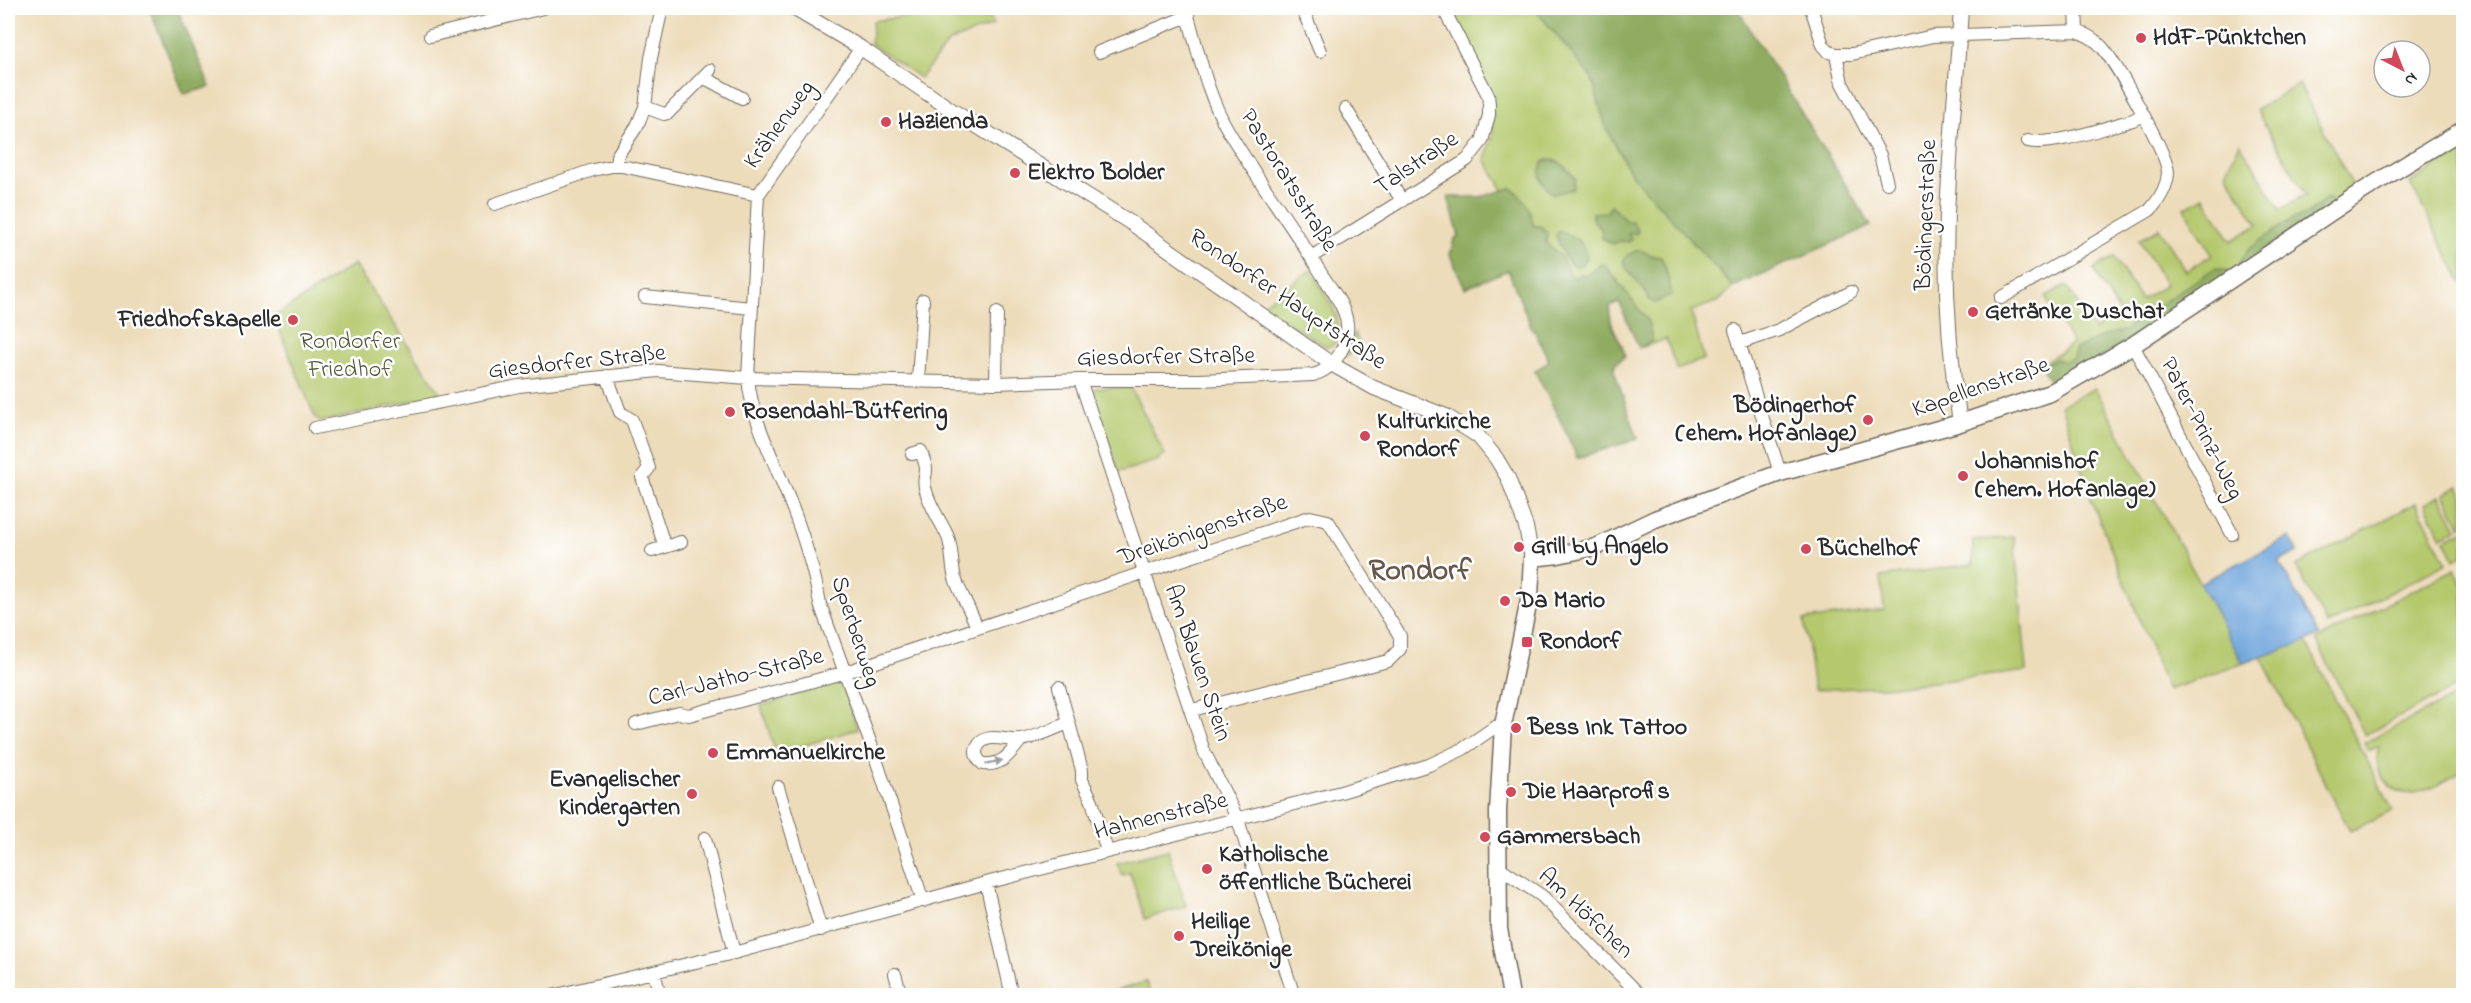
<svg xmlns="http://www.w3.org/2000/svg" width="2471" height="1003" font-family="'Indie Flower',sans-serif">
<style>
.green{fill:#b4c86c;stroke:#707a4c;stroke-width:1.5}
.forest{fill:#8fac60;stroke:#5d6c46;stroke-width:1.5}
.water{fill:#6ea4dc;stroke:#4c6884;stroke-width:1.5}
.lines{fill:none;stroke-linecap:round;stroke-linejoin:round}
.minor-casing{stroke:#6f695d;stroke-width:14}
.tertiary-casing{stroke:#6f695d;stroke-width:16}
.secondary-casing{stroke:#6f695d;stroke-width:19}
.minor{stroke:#fff;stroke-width:12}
.tertiary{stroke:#fff;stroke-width:14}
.secondary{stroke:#fff;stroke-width:16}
.oneway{fill:#a0a0a0}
.poi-dot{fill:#d1495b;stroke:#fff;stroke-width:2}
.labels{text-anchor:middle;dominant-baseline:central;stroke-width:5;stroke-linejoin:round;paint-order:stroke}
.poi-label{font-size:24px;font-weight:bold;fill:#2b2b2b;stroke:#fff;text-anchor:start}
.street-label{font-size:24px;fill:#2b2b2b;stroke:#fff}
.park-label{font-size:24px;fill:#545a3e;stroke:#fff}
.district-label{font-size:30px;font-weight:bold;fill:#655749;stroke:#fff}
</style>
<rect width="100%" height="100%" fill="#fff"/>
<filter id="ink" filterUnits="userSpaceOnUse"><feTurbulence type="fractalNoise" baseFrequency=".0167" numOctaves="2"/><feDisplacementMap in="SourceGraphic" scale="12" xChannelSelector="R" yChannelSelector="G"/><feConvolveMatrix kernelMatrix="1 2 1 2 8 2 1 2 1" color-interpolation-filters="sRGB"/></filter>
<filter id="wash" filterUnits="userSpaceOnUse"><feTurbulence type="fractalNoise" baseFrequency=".008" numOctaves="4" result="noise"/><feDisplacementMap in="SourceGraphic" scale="24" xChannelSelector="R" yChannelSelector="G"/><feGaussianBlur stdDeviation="1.35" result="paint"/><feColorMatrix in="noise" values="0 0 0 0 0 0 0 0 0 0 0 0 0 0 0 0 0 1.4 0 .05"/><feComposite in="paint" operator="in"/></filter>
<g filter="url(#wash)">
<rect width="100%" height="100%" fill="#eddcba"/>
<path class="green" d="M 965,8 L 988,8 L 993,25 L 949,42 L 920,78 L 871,44 L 873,21 Z
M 1448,8 L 1534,8 L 1592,78 L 1606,128 L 1633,176 L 1733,287 L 1719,301 L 1691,311 L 1704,359 L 1677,370 L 1666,339 L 1643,347 L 1617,279 L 1569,298 L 1485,160 L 1493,134 L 1492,95 Z
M 2299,84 L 2356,192 L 2053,388 L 2041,364 L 2073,344 L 2045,297 L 2066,285 L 2094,330 L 2120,314 L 2093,269 L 2114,257 L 2141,300 L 2166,285 L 2139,240 L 2159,228 L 2186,271 L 2212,255 L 2184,208 L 2204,197 L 2231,241 L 2258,225 L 2226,173 L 2240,143 L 2280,210 L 2306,195 L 2256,110 Z
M 2463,148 L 2463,285 L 2410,183 Z
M 354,264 L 441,394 L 321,422 L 315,417 L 274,317 Z
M 1311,270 C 1320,287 1359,338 1327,347 L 1260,306 Z
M 1355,333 L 1361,348 L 1347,356 Z
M 1096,388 L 1131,388 L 1165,455 L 1159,458 L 1159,460 L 1119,472 L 1092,393 Z
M 2095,388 L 2200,583 L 2290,537 L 2297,552 L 2279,562 L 2319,635 L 2306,642 L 2393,811 L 2350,831 L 2261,657 L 2168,690 L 2092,502 L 2061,405 Z
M 2459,486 L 2463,495 L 2463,525 L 2461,527 L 2444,494 Z
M 2440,496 L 2457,529 L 2442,537 L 2425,504 Z
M 2416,503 L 2447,563 L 2327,625 L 2296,566 Z
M 2463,531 L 2463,555 L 2455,560 L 2445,540 Z
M 2014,537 L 2027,671 L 1899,686 L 1814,690 L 1804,620 L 1884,610 L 1881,577 L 1973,564 L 1973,540 Z
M 2455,569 L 2463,586 L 2463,683 L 2365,735 L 2316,640 Z
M 842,680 L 857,729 L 776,754 L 761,706 Z
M 2463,692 L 2463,771 C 2439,784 2404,810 2383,778 C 2376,768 2376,757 2379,746 L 2368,751 L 2364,743 Z
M 1168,850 L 1186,906 L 1145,919 L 1130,873 L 1122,875 L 1117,863 Z
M 1146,982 L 1151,995 L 1101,995 Z"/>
<path class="forest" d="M 149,8 L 177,8 L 210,87 L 184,94 Z
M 1534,8 L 1737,8 L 1871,226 L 1733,287 L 1633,176 L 1606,128 L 1592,78 Z
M 1547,160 C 1562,160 1566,167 1575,179 L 1573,189 L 1553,194 C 1543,186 1537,177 1542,163 Z
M 1511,188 C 1524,196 1531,211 1533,225 L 1542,227 L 1547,233 L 1546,243 L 1560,255 L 1570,274 L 1575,278 L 1580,274 L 1587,275 L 1601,264 L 1605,265 L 1648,321 L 1652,341 L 1639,348 L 1619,302 L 1610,306 C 1607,325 1621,337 1625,356 L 1615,364 L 1614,371 L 1638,439 L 1577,458 C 1565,428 1549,400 1535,371 L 1549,361 L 1534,330 L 1532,329 L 1508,270 L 1465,288 L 1450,255 L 1454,239 L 1459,236 L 1448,197 L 1480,197 Z
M 2328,198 L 2336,205 L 2241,268 L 2238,264 L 2250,248 L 2292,219 L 2307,215 Z
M 1611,205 L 1626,221 L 1632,221 L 1638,231 L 1636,234 L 1632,232 L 1628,234 L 1632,239 L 1629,242 L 1621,241 L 1612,244 L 1601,237 L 1602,229 L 1592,219 L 1592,213 L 1607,212 Z
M 1559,231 C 1574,236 1584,241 1587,258 C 1571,282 1561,247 1556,236 Z
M 1638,250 C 1647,251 1649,257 1661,257 L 1666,269 L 1672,295 L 1655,303 L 1649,300 C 1644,284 1629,277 1623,261 L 1628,255 Z
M 2215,268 L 2229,271 L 2232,274 L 2053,388 L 2041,364 L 2057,359 L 2064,362 L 2073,358 L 2076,349 C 2093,340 2108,333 2127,330 L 2142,311 L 2155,308 Z"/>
<path class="water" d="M 2290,537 L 2297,552 L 2279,562 L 2319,635 L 2305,642 L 2243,663 L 2200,583 Z"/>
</g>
<g filter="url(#ink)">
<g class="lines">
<defs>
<path id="minor" d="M 1302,8 L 1320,51
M 1811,8 L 1823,45 L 1829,52 L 1836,54 L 1852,54 L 1933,36 L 2077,31 C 2086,35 2094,38 2101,46 C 2115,61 2168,154 2168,173 C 2167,188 2160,199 2150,210 L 2001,298
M 2076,8 L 2077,31
M 430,36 L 543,8
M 861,48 L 758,195 L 748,378 C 751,413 767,445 780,477 C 797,517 813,562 820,604 L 873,750 L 923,901
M 1099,52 L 1188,16
M 1836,54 L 1842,83 L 1880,155 L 1887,183
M 703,77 L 742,98
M 645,107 L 664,114 L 668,113 L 710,70
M 1346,109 L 1402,201
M 2028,141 C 2051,147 2107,127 2133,120 L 2142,115
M 617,165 L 617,156 L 637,126 L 645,107 L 651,58 L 662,8
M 495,204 L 593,170 L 617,165 L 758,195
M 1311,257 L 1467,160 L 1482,141 L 1489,115 L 1489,104 L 1488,95 L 1443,8
M 645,297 L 751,308
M 1735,330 L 1780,473
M 1740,343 L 1779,330 L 1851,292
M 2133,345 L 2232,534
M 607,376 L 620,412 L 632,420 L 649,468 L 642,477 L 665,547
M 1080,380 L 1204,751 L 1238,820 L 1294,996
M 918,381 L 923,300
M 996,383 L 997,313
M 315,428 L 519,386 L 658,371 L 748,378 L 996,383 L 1080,380 L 1199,380 L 1313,375 C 1335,369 1352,342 1346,318 C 1342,301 1328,285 1319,270 C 1290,223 1257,179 1229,132 C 1208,97 1199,55 1188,16 L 1189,8
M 912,454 L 921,451 C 922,456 926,464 926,469 C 926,479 922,480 926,491 C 931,509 941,521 948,537 C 953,551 951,564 955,578 C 961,596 971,610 977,628
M 652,551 L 681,542
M 1059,687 L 1082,770 L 1082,780 L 1092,801 L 1107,851
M 636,724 L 679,713 L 689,715 L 846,672 L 1310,517 L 1328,521 L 1400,636 L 1400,649 L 1388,661 L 1192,710
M 1021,740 C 1010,754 1002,766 983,764 C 978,760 974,754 977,748 C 985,730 1007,742 1020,740 C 1036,738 1053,729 1068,723
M 778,787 L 821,930
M 705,838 L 734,953
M 1497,866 L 1542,896 L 1641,996
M 986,883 L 1012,996
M 654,972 L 660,996
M 895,974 L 901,996
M 552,996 L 734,953 L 986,883 L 1341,792 L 1429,765 L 1463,749 L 1495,727 L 1503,725"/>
<path id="tertiary" d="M 793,8 L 861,48 L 953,111 L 1131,223 L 1333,365 L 1374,388 L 1446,416 L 1478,436 L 1496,458 L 1508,478 L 1526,527 L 1532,558
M 1960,423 C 1947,342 1943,259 1949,177 C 1952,120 1958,64 1961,8"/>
<path id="secondary" d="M 1511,996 L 1499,929 L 1498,812 L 1503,725 L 1530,596 L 1532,558 L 1558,555 L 1596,547 L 1655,519 L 1780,473 L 1960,423 L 2050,393 L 2133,345 L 2361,192 L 2464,129"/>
</defs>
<use href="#minor" class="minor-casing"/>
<use href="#tertiary" class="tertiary-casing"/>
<use href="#secondary" class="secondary-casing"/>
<use href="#minor" class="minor"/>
<use href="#tertiary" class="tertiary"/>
<use href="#secondary" class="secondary"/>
</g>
<defs><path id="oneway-solid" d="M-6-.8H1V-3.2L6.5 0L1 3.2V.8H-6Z" transform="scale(1.5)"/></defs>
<use class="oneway" href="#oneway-solid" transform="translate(994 762) rotate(-12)"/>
</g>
<g class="poi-dot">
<circle cx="2141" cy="38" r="6"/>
<circle cx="886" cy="122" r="6"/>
<circle cx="1015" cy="173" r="6"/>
<circle cx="1973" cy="312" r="6"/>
<circle cx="293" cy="320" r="6"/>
<circle cx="730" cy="412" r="6"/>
<circle cx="1868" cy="420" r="6"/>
<circle cx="1365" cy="436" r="6"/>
<circle cx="1963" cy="476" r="6"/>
<circle cx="1519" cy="547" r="6"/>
<circle cx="1806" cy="549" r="6"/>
<circle cx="1505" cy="601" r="6"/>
<rect x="1521" y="636" width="12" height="12" rx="3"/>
<circle cx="1516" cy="728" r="6"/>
<circle cx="713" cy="753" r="6"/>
<circle cx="1511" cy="792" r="6"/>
<circle cx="692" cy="794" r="6"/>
<circle cx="1485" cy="837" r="6"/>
<circle cx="1207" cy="869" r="6"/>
<circle cx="1179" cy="936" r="6"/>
</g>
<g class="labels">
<g class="poi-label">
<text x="2153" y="38">HdF-Pünktchen</text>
<text x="898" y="122">Hazienda</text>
<text x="1027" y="173">Elektro Bolder</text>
<text x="1985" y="312">Getränke Duschat</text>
<text x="281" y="320" text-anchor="end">Friedhofskapelle</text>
<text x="1856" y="406" text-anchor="end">Bödingerhof<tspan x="1856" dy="28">(ehem. Hofanlage)</tspan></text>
<text x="742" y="412">Rosendahl-Bütfering</text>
<text x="1377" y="422">Kulturkirche<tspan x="1377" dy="28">Rondorf</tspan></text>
<text x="1975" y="462">Johannishof<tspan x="1975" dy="28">(ehem. Hofanlage)</tspan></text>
<text x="1531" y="547">Grill by Angelo</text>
<text x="1818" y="549">Büchelhof</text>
<text x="1517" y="601">Da Mario</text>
<text x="1539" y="642">Rondorf</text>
<text x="1528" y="728">Bess Ink Tattoo</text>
<text x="725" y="753">Emmanuelkirche</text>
<text x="680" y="780" text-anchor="end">Evangelischer<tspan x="680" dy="28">Kindergarten</tspan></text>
<text x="1523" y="792">Die Haarprofis</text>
<text x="1497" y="837">Gammersbach</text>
<text x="1219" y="855">Katholische<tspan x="1219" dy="28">öffentliche Bücherei</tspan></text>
<text x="1191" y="922">Heilige<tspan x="1191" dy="28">Dreikönige</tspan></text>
</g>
<g class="street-label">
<text transform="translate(780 125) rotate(-54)">Krähenweg</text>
<text transform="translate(1417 164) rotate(-34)">Talstraße</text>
<text transform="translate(1288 181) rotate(58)">Pastoratsstraße</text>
<text transform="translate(1927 215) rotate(-88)">Bödingerstraße</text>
<text transform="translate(1287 300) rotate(34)">Rondorfer Hauptstraße</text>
<text transform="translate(1166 358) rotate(-1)">Giesdorfer Straße</text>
<text transform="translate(577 363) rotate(-6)">Giesdorfer Straße</text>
<text transform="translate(1981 388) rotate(-19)">Kapellenstraße</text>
<text transform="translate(2201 429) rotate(63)">Pater-Prinz-Weg</text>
<text transform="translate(1203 531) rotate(-19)">Dreikönigenstraße</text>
<text transform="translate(855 632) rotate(72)">Sperberweg</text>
<text transform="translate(1197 663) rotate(71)">Am Blauen Stein</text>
<text transform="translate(736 678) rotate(-14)">Carl-Jatho-Straße</text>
<text transform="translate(1161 817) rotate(-14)">Hahnenstraße</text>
<text transform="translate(1585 914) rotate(43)">Am Höfchen</text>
</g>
<g class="park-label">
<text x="350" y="342">Rondorfer<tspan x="350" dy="28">Friedhof</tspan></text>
</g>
<g class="district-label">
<text x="1420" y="572">Rondorf</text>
</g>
</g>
<rect width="2471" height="1003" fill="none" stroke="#fff" stroke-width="30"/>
<g transform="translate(2402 69) rotate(138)"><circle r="28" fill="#ffffff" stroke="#aaaaaa" stroke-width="1.5"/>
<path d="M0-4.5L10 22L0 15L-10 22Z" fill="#d1495b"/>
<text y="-9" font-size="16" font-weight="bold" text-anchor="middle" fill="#2b2b2b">N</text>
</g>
</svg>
